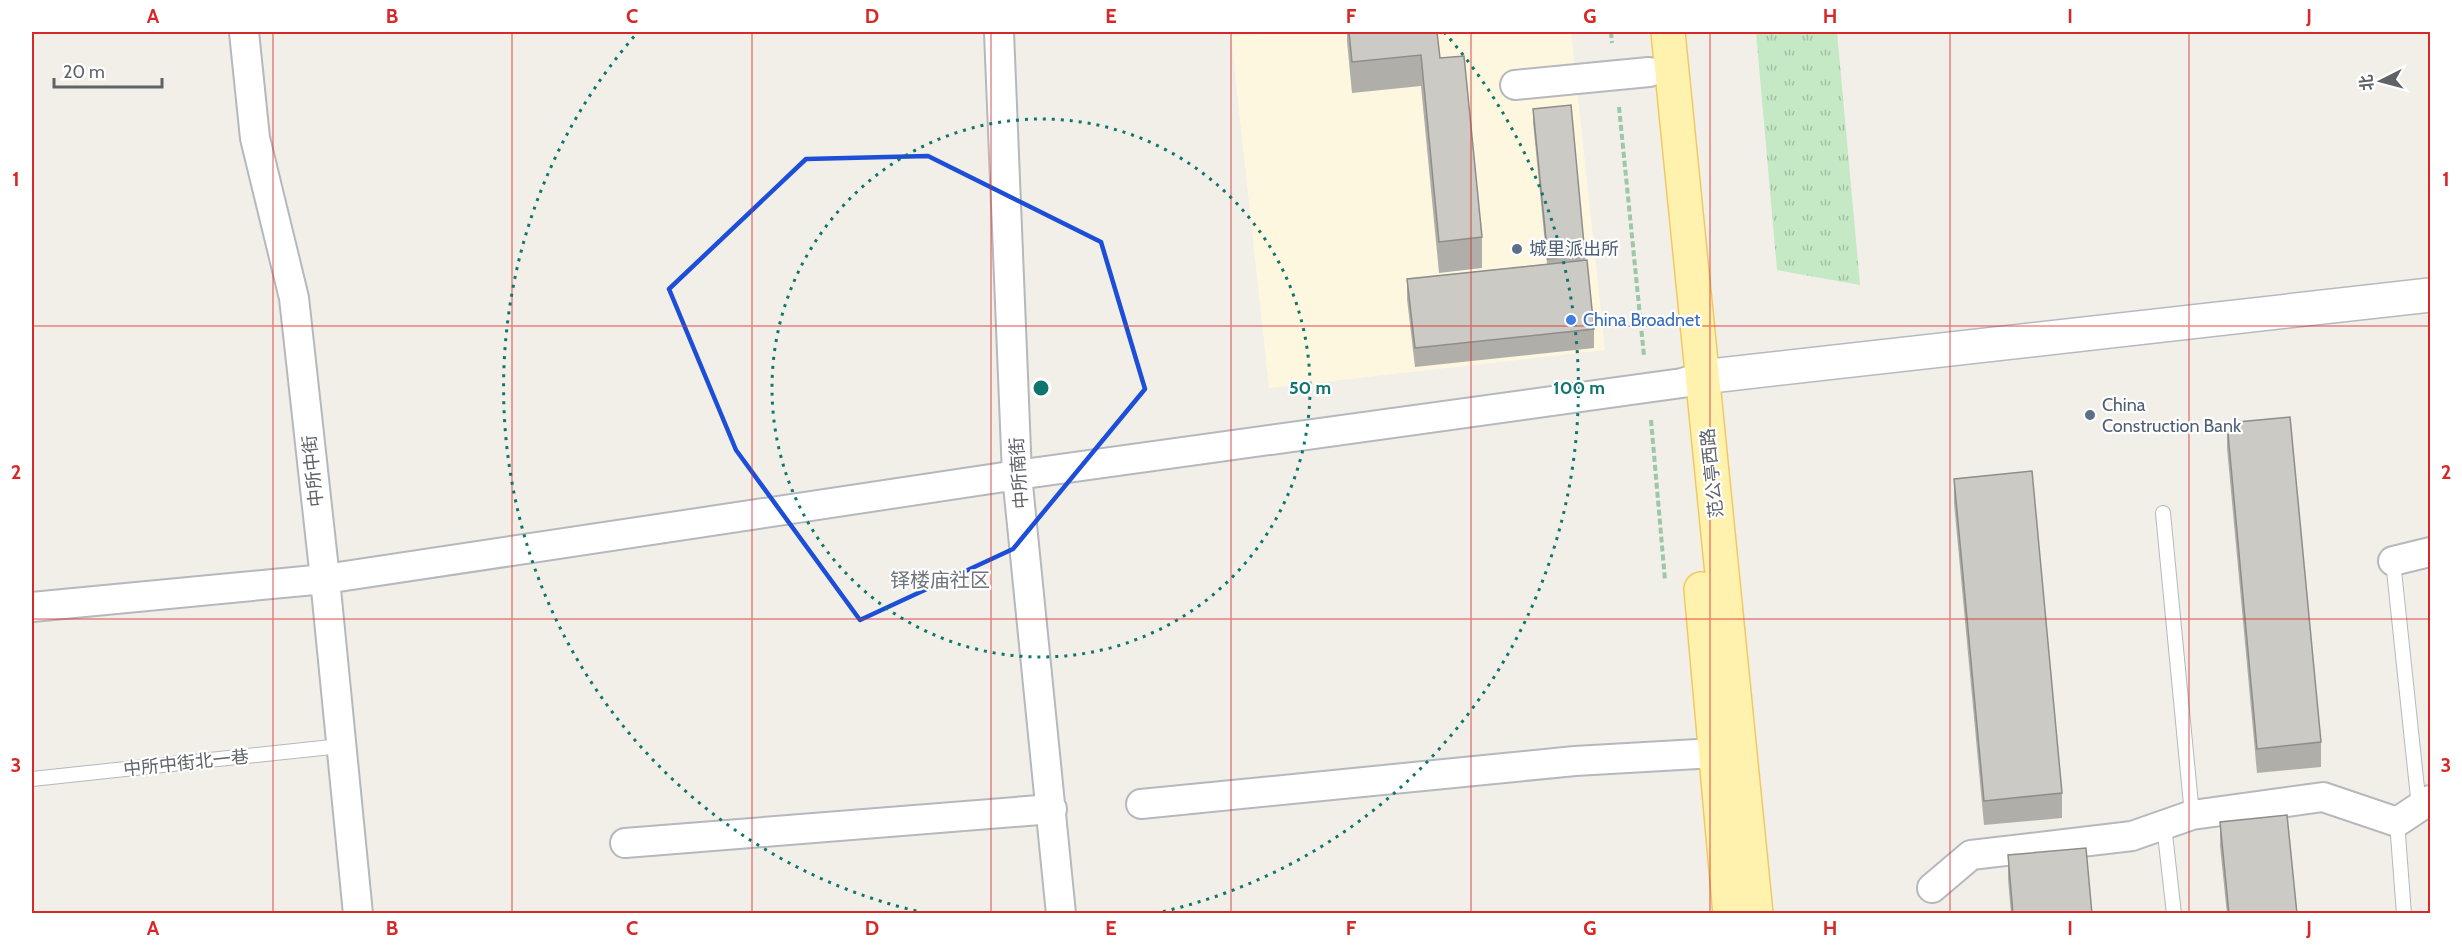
<svg xmlns="http://www.w3.org/2000/svg" width="2462" height="945" font-family="Cabin,'Noto Sans SC',sans-serif">
<style>
.commercial{fill:#fef7e0}
.park{fill:url(#park-tufts)}
.lines{fill:none;stroke-linecap:round;stroke-linejoin:round}
.lane-casing{stroke:#b5b8bc;stroke-width:16}
.street-casing{stroke:#b5b8bc;stroke-width:32}
.secondary-casing{stroke:#b6babf;stroke-width:36}
.primary-casing{stroke:#f2c960;stroke-width:36}
.path{stroke:#9cc7a9;stroke-width:4;stroke-dasharray:6 3;stroke-linecap:butt}
.lane{stroke:#fff;stroke-width:14}
.street{stroke:#fff;stroke-width:28}
.secondary{stroke:#fff;stroke-width:33}
.primary{stroke:#fff2af;stroke-width:33}
.wall{fill:#afaea9}
.building{fill:#cccac5;stroke:#8f8d8a;stroke-width:1.5}
.marked{fill:none;stroke:#1d4ed8;stroke-width:4.5;stroke-linejoin:round}
.grid{fill:none;stroke:#d62828;stroke-width:1.5;stroke-opacity:0.55}
.ring{fill:none;stroke:#0f766e;stroke-width:3;stroke-dasharray:3 6}
.service-dot{fill:#5c6f8a;stroke:#fff;stroke-width:2}
.shop-dot{fill:#3f7fe0;stroke:#fff;stroke-width:2}
.labels{text-anchor:middle;dominant-baseline:central;stroke-width:4.5;stroke-linejoin:round;paint-order:stroke}
.service-label{font-size:18px;fill:#4e5e75;stroke:#fff;text-anchor:start}
.shop-label{font-size:18px;fill:#366cbe;stroke:#fff;text-anchor:start}
.street-label{font-size:18px;fill:#5f6368;stroke:#fff}
.neighbourhood-label{font-size:20px;fill:#70757a;stroke:#fff}
.centre{fill:#0f766e;stroke:#fff;stroke-width:3}
.ring-label{font-size:18px;text-anchor:middle;font-weight:bold;fill:#0f766e;stroke:#fff;stroke-width:4.5;stroke-linejoin:round;paint-order:stroke}
.neatline{fill:none;stroke:#d62828;stroke-width:2}
.grid-label{font-size:20px;text-anchor:middle;font-weight:bold;fill:#d62828}
</style>
<defs>
<pattern id="park-tufts" width="24" height="20" patternUnits="userSpaceOnUse" patternTransform="scale(1.5)"><rect width="24" height="20" fill="#c5e8c5"/><path d="M3 7l-1-3M5 7V3M7 7l1-3M15 17l-1-3M17 17v-4M19 17l1-3" fill="none" stroke="#a3c0a4"/></pattern>
</defs>
<rect width="100%" height="100%" fill="#f1efe8"/>
<path class="commercial" d="M 1295,32 L 1571,32 L 1605,350 L 1269,388 L 1231,36 Z"/>
<path class="park" d="M 1756,32 L 1837,32 L 1860,285 L 1777,270 Z"/>
<g class="lines">
<defs>
<path id="lane" d="M 2163,513 L 2192,815
M 2393,561 L 2419,807
M 32,779 L 341,746
M 2397,822 L 2404,914
M 2164,825 L 2174,914"/>
<path id="street" d="M 244,32 L 255,138 L 294,298 L 325,579 L 358,914
M 999,32 L 1017,475 L 1061,914
M 1515,85 L 1649,72
M 2393,561 L 2430,552
M 32,607 L 325,579 L 1017,475 L 1682,383 L 1702,377
M 1141,804 L 1575,761 L 1715,753
M 625,843 L 1052,809
M 1932,888 L 1971,855 L 2132,836 L 2192,815 L 2323,797 L 2397,822 L 2430,800"/>
<path id="secondary" d="M 1702,377 L 2430,295"/>
<path id="primary" d="M 1668,32 L 1756,914
M 1701,589 L 1730,914"/>
</defs>
<use href="#lane" class="lane-casing"/>
<use href="#street" class="street-casing"/>
<use href="#secondary" class="secondary-casing"/>
<use href="#primary" class="primary-casing"/>
<path class="path" d="M 1611,32 L 1612,43
M 1619,107 L 1644,356
M 1651,420 L 1665,580"/>
<use href="#lane" class="lane"/>
<use href="#street" class="street"/>
<use href="#secondary" class="secondary"/>
<use href="#primary" class="primary"/>
</g>
<path class="wall" d="M 1347,32 L 1437,32 L 1440,58 L 1482,237 L 1482,268 L 1439,273 L 1421,86 L 1352,93 L 1347,41 Z
M 1533,109 L 1585,255 L 1594,329 L 1594,348 L 1415,367 L 1407,299 L 1407,279 L 1547,264 L 1533,122 Z
M 2227,423 L 2321,742 L 2321,767 L 2257,773 L 2227,448 Z
M 1954,479 L 2062,793 L 2062,818 L 1984,825 L 1954,503 Z
M 2220,822 L 2297,914 L 2227,914 L 2220,846 Z
M 2008,855 L 2092,914 L 2011,914 L 2008,879 Z"/>
<path class="building" d="M 1349,32 L 1437,32 L 1440,58 L 1464,56 L 1482,237 L 1439,242 L 1421,55 L 1352,62 Z
M 1571,105 L 1585,255 L 1548,259 L 1533,109 Z
M 1587,260 L 1594,329 L 1415,348 L 1407,279 Z
M 2290,417 L 2321,742 L 2257,749 L 2227,423 Z
M 2032,471 L 2062,793 L 1984,801 L 1954,479 Z
M 2287,815 L 2297,914 L 2229,914 L 2220,822 Z
M 2086,848 L 2092,914 L 2013,914 L 2008,855 Z"/>
<path class="marked" d="M 928,156 L 1101,242 L 1145,389 L 1013,549 L 860,620 L 736,450 L 669,289 L 806,159 Z"/>
<path class="grid" d="M 273,32 L 273,914M 512,32 L 512,914M 752,32 L 752,914M 991,32 L 991,914M 1231,32 L 1231,914M 1471,32 L 1471,914M 1710,32 L 1710,914M 1950,32 L 1950,914M 2189,32 L 2189,914M 32,326 L 2430,326M 32,619 L 2430,619"/>
<g class="ring">
<circle cx="1041" cy="388" r="269"/>
<path d="M925 913A538 538 0 0 1 638 32M1444 32A538 538 0 0 1 1157 913"/>
</g>
<g class="service-dot">
<circle cx="1517" cy="249" r="6"/>
<circle cx="2090" cy="415" r="6"/>
</g>
<circle class="shop-dot" cx="1571" cy="320" r="6"/>
<g class="labels">
<g class="service-label">
<text x="1529" y="249">城里派出所</text>
<text x="2102" y="405">China<tspan x="2102" dy="21">Construction Bank</tspan></text>
</g>
<g class="shop-label">
<text x="1583" y="320">China Broadnet</text>
</g>
<g class="street-label">
<text transform="translate(313 471) rotate(-96)">中所中街</text>
<text transform="translate(1019 473) rotate(-94)">中所南街</text>
<text transform="translate(1712 473) rotate(-96)">范公亭西路</text>
<text transform="translate(186 763) rotate(-6)">中所中街北一巷</text>
</g>
<g class="neighbourhood-label">
<text x="940" y="580">铎楼庙社区</text>
</g>
</g>
<circle cx="1041" cy="388" r="9" class="centre"/>
<g class="ring-label">
<text x="1310" y="394">50 m</text>
<text x="1579" y="394">100 m</text>
</g>
<rect width="2462" height="945" fill="none" stroke="#ffffff" stroke-width="66"/>
<g transform="translate(2381 81) rotate(264)" stroke="#ffffff" stroke-width="4.5" paint-order="stroke">
<path d="M0-4.5L10 22L0 15L-10 22Z" fill="#5f6368"/>
<text y="-9" font-size="16" font-weight="bold" text-anchor="middle" fill="#5f6368">北</text>
</g>
<path d="M54 78v9h108v-9" fill="none" stroke="#5f6368" stroke-width="3"/>
<text x="63" y="78" font-size="18" fill="#5f6368" stroke="#ffffff" stroke-width="4.5" paint-order="stroke">20 m</text>
<rect x="33" y="33" width="2396" height="879" class="neatline"/>
<g class="grid-label">
<text x="153" y="23">A</text>
<text x="392" y="23">B</text>
<text x="632" y="23">C</text>
<text x="872" y="23">D</text>
<text x="1111" y="23">E</text>
<text x="1351" y="23">F</text>
<text x="1590" y="23">G</text>
<text x="1830" y="23">H</text>
<text x="2070" y="23">I</text>
<text x="2309" y="23">J</text>
<text x="16" y="186">1</text>
<text x="2446" y="186">1</text>
<text x="16" y="479">2</text>
<text x="2446" y="479">2</text>
<text x="16" y="772">3</text>
<text x="2446" y="772">3</text>
<text x="153" y="935">A</text>
<text x="392" y="935">B</text>
<text x="632" y="935">C</text>
<text x="872" y="935">D</text>
<text x="1111" y="935">E</text>
<text x="1351" y="935">F</text>
<text x="1590" y="935">G</text>
<text x="1830" y="935">H</text>
<text x="2070" y="935">I</text>
<text x="2309" y="935">J</text>
</g>
</svg>
